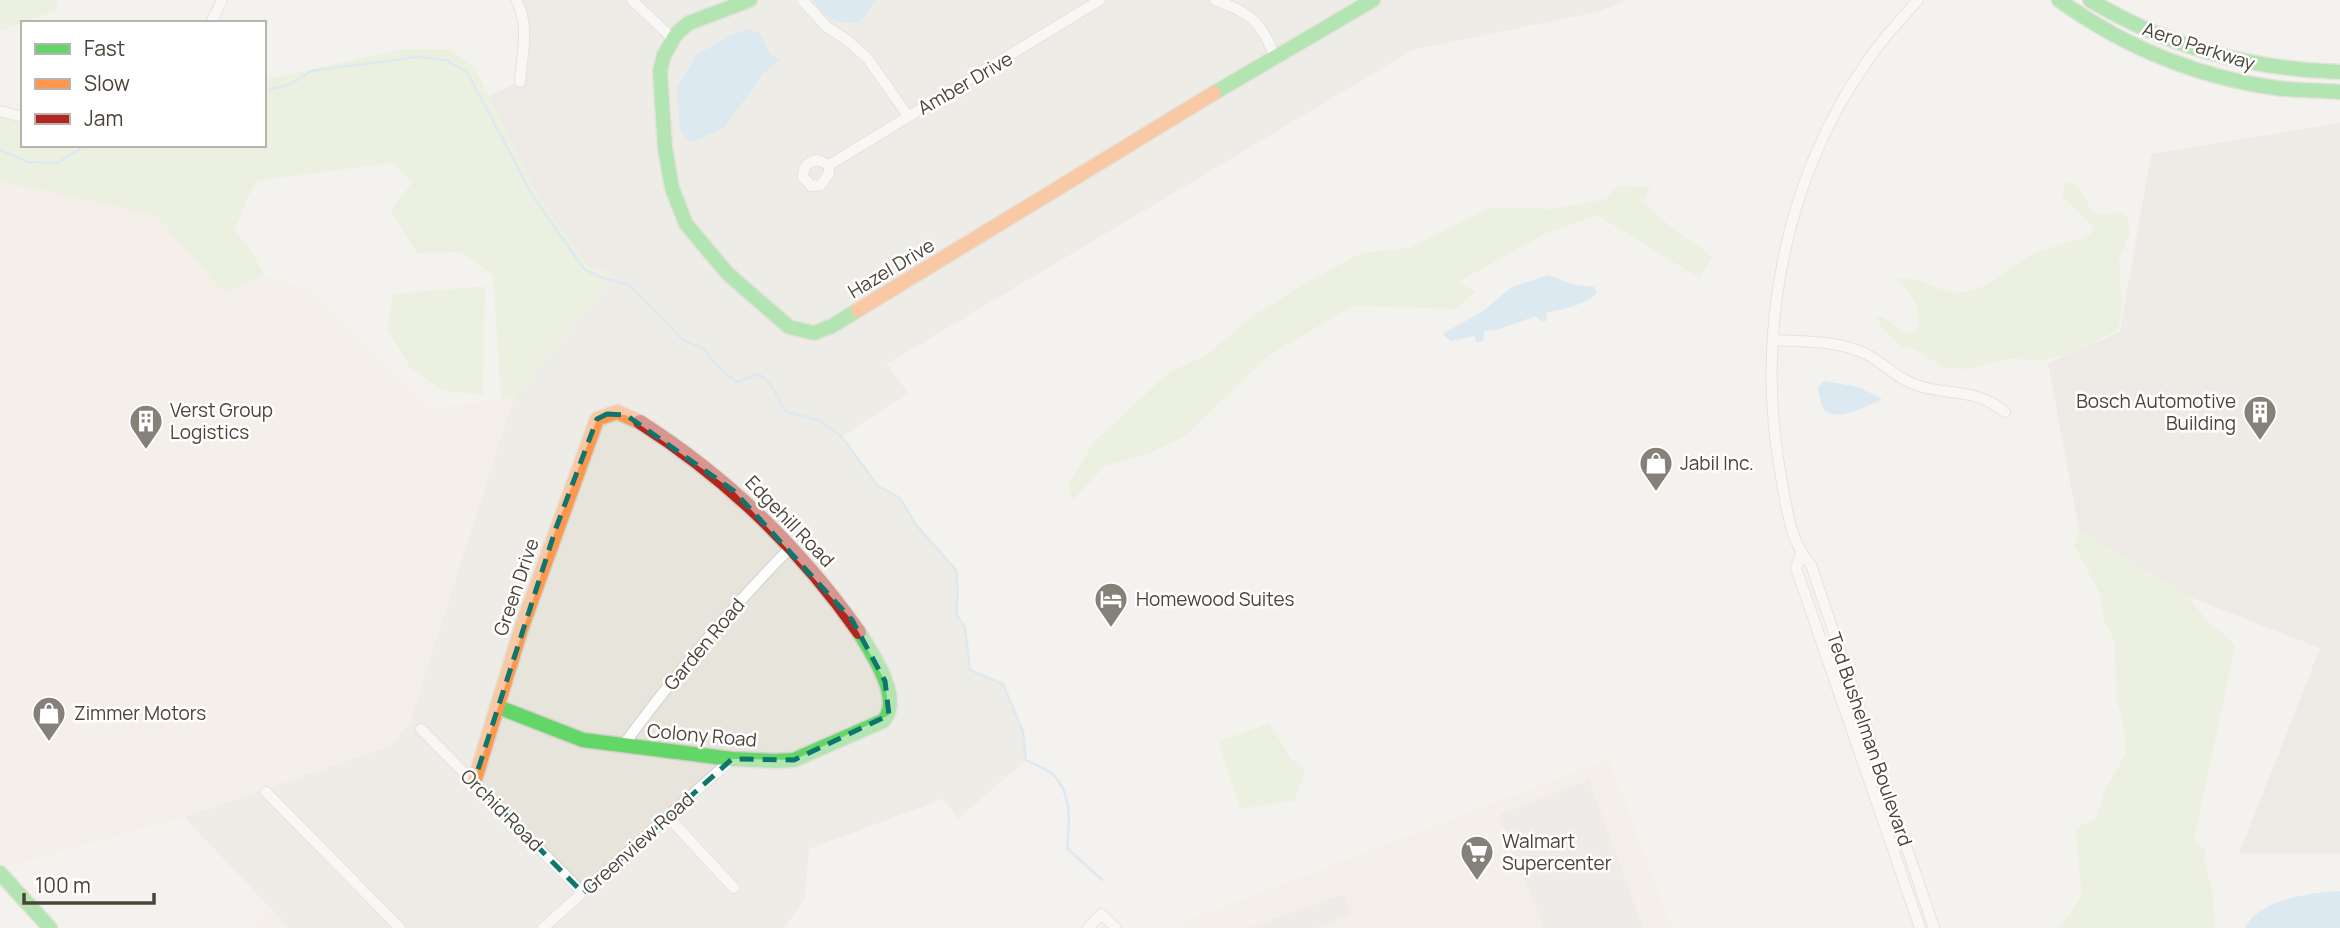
<svg xmlns="http://www.w3.org/2000/svg" width="2340" height="928" font-family="Manrope,sans-serif">
<style>
.residential{fill:#e7e4dc}
.commercial{fill:#f3ebdf}
.industrial{fill:#e6e2de}
.green{fill:#e1eecf}
.parking{fill:#e6e3df}
.water{fill:#c0ddf1}
.lines{fill:none;stroke-linecap:round;stroke-linejoin:round}
.stream{stroke:#c0ddf1;stroke-width:2.5}
.street-casing{stroke:#d2d0cb;stroke-width:12}
.fast-casing{stroke:#d3cfc5;stroke-width:17}
.slow-casing{stroke:#d3cfc5;stroke-width:17}
.jam-casing{stroke:#d3cfc5;stroke-width:17}
.street{stroke:#fdfdfc;stroke-width:10}
.fast{stroke:#63d668;stroke-width:14}
.slow{stroke:#ff974d;stroke-width:14}
.jam{stroke:#b3261e;stroke-width:14}
.marked{fill:none;stroke:#0f766e;stroke-width:5;stroke-dasharray:14 9;stroke-linejoin:round}
.labels{text-anchor:middle;dominant-baseline:central;stroke-width:5;stroke-linejoin:round;paint-order:stroke}
.street-label{font-size:19px;fill:#4b4439;stroke:#fff}
.poi-label{font-size:19px;fill:#4b4439;stroke:#fff;text-anchor:start}
</style>
<rect width="100%" height="100%" fill="#f4f2ee"/>
<path class="residential" d="M 621,0 L 1628,0 L 1597,12 L 1413,50 L 887,364 L 908,393 L 841,437 L 878,486 L 900,498 L 916,525 L 956,570 L 958,591 L 956,614 L 965,627 L 970,670 L 1003,684 L 1023,732 L 1026,760 L 958,819 L 943,799 L 809,849 L 805,898 L 784,928 L 289,928 L 184,817 L 390,746 L 409,724 L 514,397 L 611,278 L 619,221 L 589,101 L 600,39 Z"/>
<path class="commercial" d="M 0,179 L 156,215 L 224,293 L 264,275 L 307,289 L 432,409 L 514,397 L 409,724 L 390,746 L 184,817 L 0,869 Z
M 1609,759 L 1672,928 L 1179,928 L 1186,921 Z
M 270,907 L 289,928 L 250,928 Z"/>
<path class="industrial" d="M 516,0 L 621,0 L 600,39 L 589,101 L 619,221 L 612,273 L 588,266 L 535,191 L 489,96 L 520,82 L 524,25 Z
M 2340,123 L 2340,853 L 2239,854 L 2320,648 L 2189,597 L 2079,530 L 2048,363 L 2120,332 L 2151,154 Z"/>
<path class="green" d="M 0,0 L 56,0 L 58,10 L 0,31 Z
M 402,49 L 449,49 L 474,66 L 535,191 L 588,266 L 612,273 L 611,278 L 514,397 L 501,399 L 493,275 L 460,252 L 417,253 L 390,211 L 412,183 L 392,163 L 257,181 L 248,197 L 235,230 L 253,253 L 264,275 L 224,293 L 156,215 L 0,181 L 0,111 L 23,117 L 23,145 L 264,145 L 264,80 Z
M 2065,181 L 2078,186 L 2093,213 L 2105,214 L 2120,211 L 2129,220 L 2130,234 L 2119,259 L 2122,314 L 2117,331 L 2066,355 L 2043,360 L 2011,359 L 1964,369 L 1945,368 L 1914,349 L 1901,347 L 1882,328 L 1876,317 L 1883,317 L 1903,331 L 1916,333 C 1923,308 1914,296 1896,279 C 1920,275 1933,290 1953,292 C 1987,296 2010,262 2040,251 C 2057,245 2075,242 2091,234 L 2093,226 L 2062,197 Z
M 1616,186 L 1651,187 L 1642,202 L 1670,226 L 1713,257 L 1699,278 L 1597,215 L 1545,234 L 1458,282 L 1476,292 L 1456,309 L 1353,306 L 1268,356 L 1187,435 L 1148,454 L 1105,466 L 1072,501 L 1068,484 L 1095,441 L 1168,373 L 1208,354 L 1250,318 L 1302,285 L 1361,253 L 1409,248 L 1492,207 L 1552,209 L 1606,199 Z
M 485,286 L 483,395 L 443,391 L 411,369 L 387,329 L 393,294 Z
M 2079,530 L 2189,597 L 2206,620 L 2230,639 L 2235,646 L 2194,840 L 2206,850 L 2204,860 L 2213,894 L 2215,928 L 2057,928 L 2070,914 L 2082,894 L 2075,828 L 2096,819 L 2105,790 L 2126,753 L 2122,714 L 2116,701 L 2115,643 L 2103,618 L 2100,594 L 2074,545 Z
M 1269,723 L 1292,760 L 1302,765 L 1305,773 L 1294,801 L 1240,809 L 1218,742 Z"/>
<path class="parking" d="M 1589,780 L 1643,928 L 1544,928 L 1499,815 Z
M 1343,894 L 1351,914 L 1315,928 L 1249,928 Z"/>
<path class="water" d="M 813,0 L 877,0 L 859,23 C 835,23 827,21 813,0 Z
M 749,29 L 760,34 L 771,55 L 781,59 L 764,73 L 724,128 L 690,143 L 680,130 L 677,88 L 696,55 L 733,34 Z
M 1548,275 L 1575,285 L 1594,287 L 1597,293 C 1585,305 1563,310 1547,312 L 1546,321 L 1542,322 L 1536,316 L 1497,330 L 1484,331 L 1483,341 L 1477,343 L 1474,336 L 1451,341 L 1444,336 L 1444,333 L 1483,311 L 1512,287 Z
M 1824,381 L 1859,387 L 1882,399 C 1869,405 1834,424 1824,409 C 1820,404 1819,394 1818,387 Z
M 2340,891 L 2340,928 L 2245,928 C 2257,900 2312,892 2340,891 Z"/>
<g class="lines">
<path class="stream" d="M 264,91 L 291,84 L 311,71 L 417,57 L 446,60 L 467,72 L 534,198 L 584,269 L 600,277 L 629,285 L 683,340 L 704,349 L 714,363 L 736,382 L 759,374 L 771,385 L 786,412 L 818,420 L 841,436 L 878,486 L 900,498 L 916,525 L 956,570 L 958,591 L 956,614 L 965,627 L 970,670 L 1003,684 L 1023,732 L 1026,760 C 1034,764 1044,768 1051,773 C 1072,790 1070,824 1067,848 L 1102,880
M 0,150 L 28,162 L 57,163 L 86,145"/>
<defs>
<path id="street" d="M 516,0 C 530,24 522,55 520,82
M 632,0 L 673,39
M 802,0 L 827,27 L 847,40 L 868,59 L 908,116
M 1215,0 C 1247,11 1263,22 1274,56
M 1918,0 C 1899,21 1880,42 1864,66 C 1784,182 1756,333 1780,471 C 1786,502 1789,542 1811,565 L 1934,928
M 211,23 L 222,0
M 0,111 L 23,117
M 818,160 L 829,165 L 829,173 L 821,185 L 811,186 L 803,177 C 803,167 808,161 818,160 Z
M 829,165 L 1100,0
M 1773,340 C 1805,342 1839,340 1868,355 C 1886,365 1899,380 1919,386 C 1952,396 1975,388 2005,412
M 1801,554 L 1796,568 L 1920,928
M 421,729 L 583,893
M 622,747 C 674,676 730,609 791,547
M 266,792 L 400,928
M 668,817 L 734,888
M 543,928 L 732,759
M 1088,928 L 1101,914 L 1116,928"/>
<path id="fast" d="M 750,0 L 689,23 L 677,33 L 664,55 L 660,71 L 665,148 L 672,188 L 686,224 L 728,274 L 789,327 L 814,333 L 832,326 L 858,310
M 2059,0 C 2123,46 2197,77 2276,88 C 2297,91 2319,90 2340,92
M 2090,0 C 2168,47 2249,69 2340,72
M 1214,93 L 1373,0
M 498,707 L 583,740 L 732,759 L 775,761 L 794,760 L 883,721 C 904,700 872,653 859,632
M 0,873 L 50,928"/>
<path id="slow" d="M 858,310 L 1214,93
M 474,782 L 521,629 L 597,419 L 617,412 L 640,422"/>
<path id="jam" d="M 640,422 C 728,478 799,547 859,632"/>
</defs>
<use href="#street" class="street-casing"/>
<use href="#fast" class="fast-casing"/>
<use href="#slow" class="slow-casing"/>
<use href="#jam" class="jam-casing"/>
<use href="#street" class="street"/>
<use href="#fast" class="fast"/>
<use href="#slow" class="slow"/>
<use href="#jam" class="jam"/>
</g>
<path d="M0 0H2340V928H0ZM 607,414 L 626,415 L 734,491 L 852,620 L 885,681 L 889,715 L 794,760 L 732,759 L 583,893 L 474,782 L 556,528 L 597,419 Z" fill="#f4f2ee" fill-opacity=".55" fill-rule="evenodd"/>
<path class="marked" d="M 607,414 L 626,415 L 734,491 L 852,620 L 885,681 L 889,715 L 794,760 L 732,759 L 583,893 L 474,782 L 556,528 L 597,419 Z"/>
<defs>
<symbol id="building-pin" viewBox="-11 -11 22 30"><path d="M0 17L-7.5 6A9.5 9.5 0 1 1 7.5 6Z" fill="#868178" stroke="#fff"/><path d="M-4-6H4V6H1V3H-1V6H-4ZM-2.5-4.3h1.7v1.8h-1.7ZM.8-4.3h1.7v1.8H.8ZM-2.5-1h1.7V.8h-1.7ZM.8-1h1.7V.8H.8Z" fill="#fff"/></symbol>
<symbol id="shop-pin" viewBox="-11 -11 22 30"><path d="M0 17L-7.5 6A9.5 9.5 0 1 1 7.5 6Z" fill="#868178" stroke="#fff"/><path d="M-5-2.5h2.3a2.7 3.5 0 0 1 5.4 0H5L5.5 6h-11ZM-1.5-2.5h3a1.5 2.3 0 0 0-3 0Z" fill="#fff"/></symbol>
<symbol id="hotel-pin" viewBox="-11 -11 22 30"><path d="M0 17L-7.5 6A9.5 9.5 0 1 1 7.5 6Z" fill="#868178" stroke="#fff"/><path d="M-6-4.5h1.5V1H6V5H4.5V3h-9V5H-6ZM-4 0a1.8 1.8 0 1 1 3.6 0ZM.5 0V-2.5h3Q6-2.5 6 0Z" fill="#fff"/></symbol>
<symbol id="supermarket-pin" viewBox="-11 -11 22 30"><path d="M0 17L-7.5 6A9.5 9.5 0 1 1 7.5 6Z" fill="#868178" stroke="#fff"/><path d="M-6-5.5h2.5l.6 2H6L4.5 2H-2.5L-4.4-4H-6ZM-1.5 3.2a1.3 1.3 0 1 0 .1 0ZM3 3.2a1.3 1.3 0 1 0 .1 0Z" fill="#fff"/></symbol>
</defs>
<g fill-rule="evenodd">
<use href="#building-pin" x="2241" y="393" width="38" height="52"/>
<use href="#building-pin" x="127" y="402" width="38" height="52"/>
<use href="#shop-pin" x="1637" y="444" width="38" height="52"/>
<use href="#hotel-pin" x="1092" y="580" width="38" height="52"/>
<use href="#shop-pin" x="30" y="694" width="38" height="52"/>
<use href="#supermarket-pin" x="1458" y="833" width="38" height="52"/>
</g>
<g class="labels">
<g class="street-label">
<text transform="translate(2199 46) rotate(18)">Aero Parkway</text>
<text transform="translate(965 83) rotate(-30)">Amber Drive</text>
<text transform="translate(891 268) rotate(-31)">Hazel Drive</text>
<text transform="translate(790 521) rotate(46)">Edgehill Road</text>
<text transform="translate(516 587) rotate(-71)">Green Drive</text>
<text transform="translate(704 644) rotate(-50)">Garden Road</text>
<text transform="translate(702 735) rotate(5)">Colony Road</text>
<text transform="translate(1870 739) rotate(71)">Ted Bushelman Boulevard</text>
<text transform="translate(502 810) rotate(45)">Orchid Road</text>
<text transform="translate(638 843) rotate(-42)">Greenview Road</text>
</g>
<g class="poi-label">
<text x="2236" y="401" text-anchor="end">Bosch Automotive<tspan x="2236" dy="22">Building</tspan></text>
<text x="170" y="410">Verst Group<tspan x="170" dy="22">Logistics</tspan></text>
<text x="1680" y="463">Jabil Inc.</text>
<text x="1136" y="599">Homewood Suites</text>
<text x="74" y="713">Zimmer Motors</text>
<text x="1502" y="841">Walmart<tspan x="1502" dy="22">Supercenter</tspan></text>
</g>
</g>
<rect x="21" y="21" width="245" height="126" fill="#ffffff" stroke="#b7b4b0" stroke-width="2"/>
<rect x="35" y="44" width="35" height="10" fill="#63d668" stroke="#b7b4b0" stroke-width="2"/>
<text x="84" y="56" font-size="21" fill="#4b4439">Fast</text>
<rect x="35" y="79" width="35" height="10" fill="#ff974d" stroke="#b7b4b0" stroke-width="2"/>
<text x="84" y="91" font-size="21" fill="#4b4439">Slow</text>
<rect x="35" y="114" width="35" height="10" fill="#b3261e" stroke="#b7b4b0" stroke-width="2"/>
<text x="84" y="126" font-size="21" fill="#4b4439">Jam</text>
<path d="M24 893v10h130v-10" fill="none" stroke="#4b4439" stroke-width="3.5"/>
<text x="35" y="893" font-size="21" fill="#4b4439" stroke="#ffffff" stroke-width="5" paint-order="stroke">100 m</text>
</svg>
